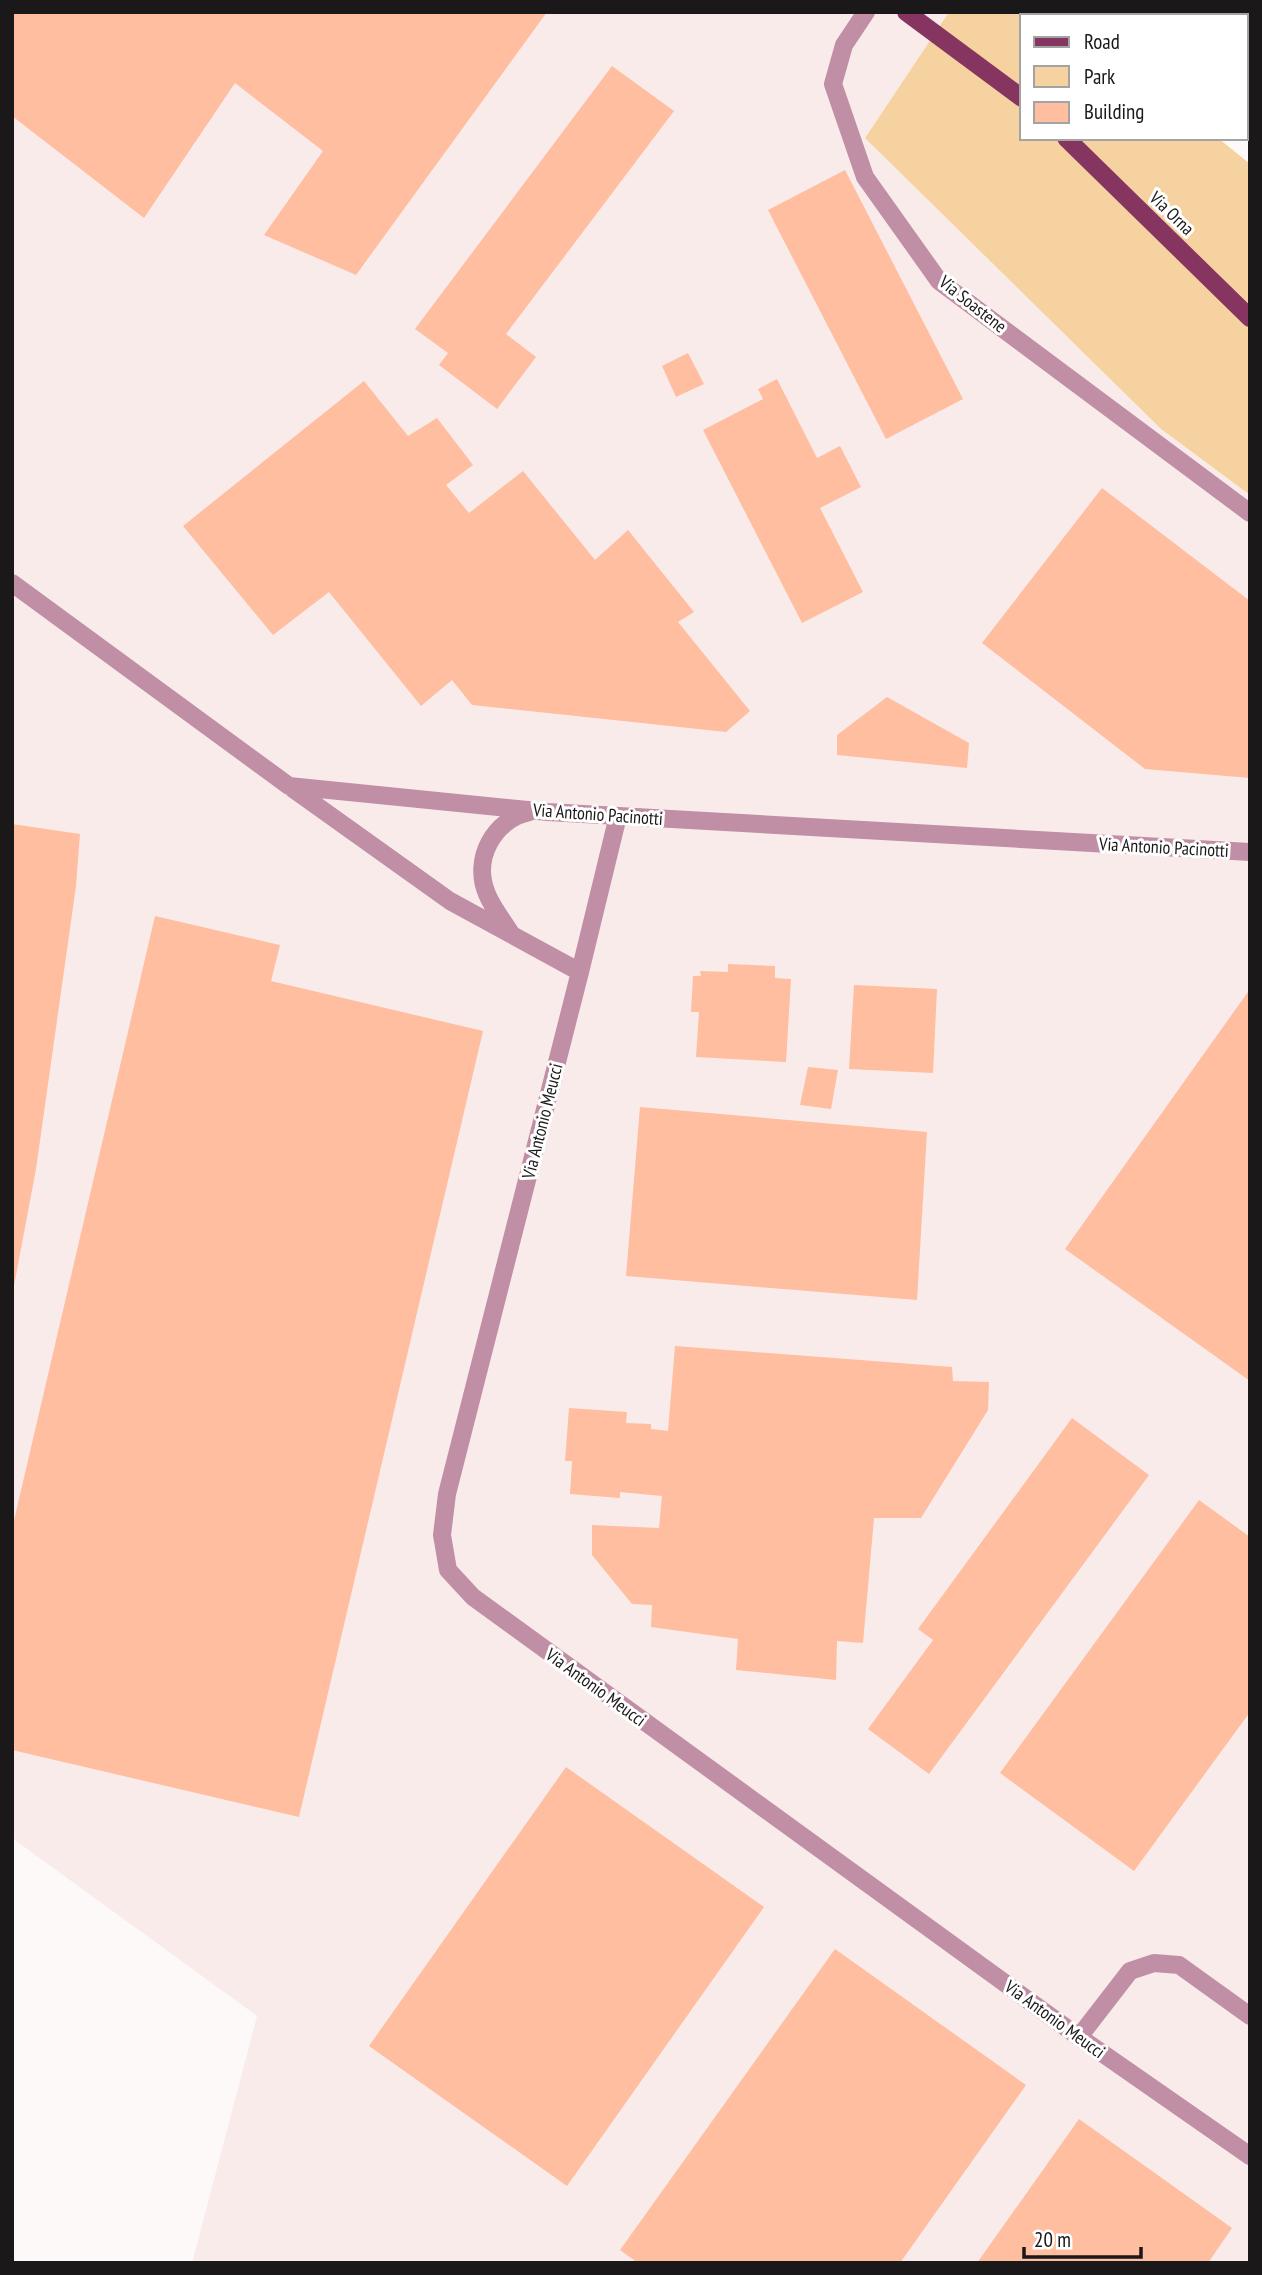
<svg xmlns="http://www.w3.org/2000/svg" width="1262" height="2275" font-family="'PT Sans Narrow',sans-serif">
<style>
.built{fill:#faebeb}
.green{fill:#f6d2a0}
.building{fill:#febe9f}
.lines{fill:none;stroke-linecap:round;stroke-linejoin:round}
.minor{stroke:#c08fa5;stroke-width:18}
.primary{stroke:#863460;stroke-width:18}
.labels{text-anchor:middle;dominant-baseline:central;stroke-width:6;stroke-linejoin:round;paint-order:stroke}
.street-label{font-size:18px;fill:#1a1818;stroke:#fff}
</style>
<rect width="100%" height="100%" fill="#fef9f9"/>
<path class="built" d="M 12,12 L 949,12 L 865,138 L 1161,429 L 1250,495 L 1250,2263 L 192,2263 L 257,2016 L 12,1838 Z"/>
<path class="green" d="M 949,12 L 1058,12 L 1063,16 L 1022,16 L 1022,138 L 1218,138 L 1250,164 L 1250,495 L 1161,429 L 865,138 Z"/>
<path class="building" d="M 12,12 L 547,12 L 356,275 L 264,235 L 323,151 L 235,83 L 144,218 L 12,116 Z
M 612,66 L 674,111 L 506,334 L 536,357 L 497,409 L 439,365 L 448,353 L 415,329 Z
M 845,170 L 963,399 L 886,439 L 768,210 Z
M 688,353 L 704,384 L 676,397 L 662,366 Z
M 777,379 L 817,458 L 840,446 L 861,487 L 820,508 L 863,592 L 802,623 L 703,430 L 763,399 L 758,389 Z
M 364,381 L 408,436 L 437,418 L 473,465 L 446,485 L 469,513 L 523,471 L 595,560 L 628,530 L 694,612 L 678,622 L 750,711 L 726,732 L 472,705 L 452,680 L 421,706 L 329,592 L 273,635 L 183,526 Z
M 1102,488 L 1250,601 L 1250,778 L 1145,769 L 982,643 Z
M 887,697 L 969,743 L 967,768 L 837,755 L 837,735 Z
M 12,824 L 80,834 L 76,886 L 36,1169 L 13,1291 Z
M 155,916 L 280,945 L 271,981 L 483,1031 L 299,1817 L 12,1750 L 12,1529 Z
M 728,964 L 775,966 L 775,978 L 791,979 L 786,1062 L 696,1057 L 699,1012 L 691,1012 L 693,976 L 701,976 L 700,971 L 728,972 Z
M 854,985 L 937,989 L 933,1073 L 849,1069 Z
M 1250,989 L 1250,1381 L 1065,1249 Z
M 808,1067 L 838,1070 L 831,1109 L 800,1105 Z
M 640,1107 L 927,1132 L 917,1300 L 626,1276 Z
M 675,1346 L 952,1367 L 953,1381 L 989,1382 L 988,1410 L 921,1518 L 874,1518 L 863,1643 L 837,1641 L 836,1680 L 736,1670 L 738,1639 L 651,1627 L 652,1605 L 632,1604 L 592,1555 L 592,1525 L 659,1528 L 662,1496 L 620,1492 L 620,1498 L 570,1494 L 572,1461 L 565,1461 L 569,1408 L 627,1412 L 626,1423 L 651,1424 L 651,1429 L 668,1431 Z
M 1072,1418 L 1149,1475 L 929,1774 L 868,1729 L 933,1640 L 918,1629 Z
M 1199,1500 L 1250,1537 L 1250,1712 L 1134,1871 L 1000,1773 Z
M 566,1767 L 764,1907 L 567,2186 L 369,2046 Z
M 835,1949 L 1026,2085 L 900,2263 L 638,2263 L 620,2250 Z
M 1079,2119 L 1232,2228 L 1208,2263 L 977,2263 Z"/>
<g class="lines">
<path class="minor" d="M 866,12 L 844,45 L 833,84 L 865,177 L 939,281 L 1250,513
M 12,583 L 289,786 L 450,901 L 580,972
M 289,786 L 548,812 L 1250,852
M 618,816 L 580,972 L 447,1494 L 442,1535 L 448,1570 L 473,1597 L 1079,2037 L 1250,2156
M 510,932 C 502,919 492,907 487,894 C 472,859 494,819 530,812
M 1079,2037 L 1130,1971 L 1154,1963 L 1179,1965 L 1250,2016"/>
<path class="primary" d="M 906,12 L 1022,98
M 1066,138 L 1250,318"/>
</g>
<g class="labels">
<g class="street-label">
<text transform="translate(1172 213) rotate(44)">Via Orna</text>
<text transform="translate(973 304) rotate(38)">Via Soastene</text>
<text transform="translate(598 814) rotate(4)">Via Antonio Pacinotti</text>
<text transform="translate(1164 847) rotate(3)">Via Antonio Pacinotti</text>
<text transform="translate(542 1121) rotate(-76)">Via Antonio Meucci</text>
<text transform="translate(596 1687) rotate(36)">Via Antonio Meucci</text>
<text transform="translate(1055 2019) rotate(36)">Via Antonio Meucci</text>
</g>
</g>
<rect width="1262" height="2275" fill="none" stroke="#1a1818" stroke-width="28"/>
<rect x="1020" y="14" width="228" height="126" fill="#ffffff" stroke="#a3a3a3" stroke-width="2"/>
<rect x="1034" y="37" width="35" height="10" fill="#863460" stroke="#a3a3a3" stroke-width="2"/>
<text x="1084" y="49" font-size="21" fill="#1a1818">Road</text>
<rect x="1034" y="66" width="35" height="21" fill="#f6d2a0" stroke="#a3a3a3" stroke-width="2"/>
<text x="1084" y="84" font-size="21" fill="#1a1818">Park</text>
<rect x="1034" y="102" width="35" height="21" fill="#febe9f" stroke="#a3a3a3" stroke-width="2"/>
<text x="1084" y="119" font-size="21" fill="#1a1818">Building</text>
<path d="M1024 2247v10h117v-10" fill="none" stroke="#1a1818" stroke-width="3.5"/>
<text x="1034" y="2247" font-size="21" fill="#1a1818" stroke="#ffffff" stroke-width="5" paint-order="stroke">20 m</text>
</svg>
